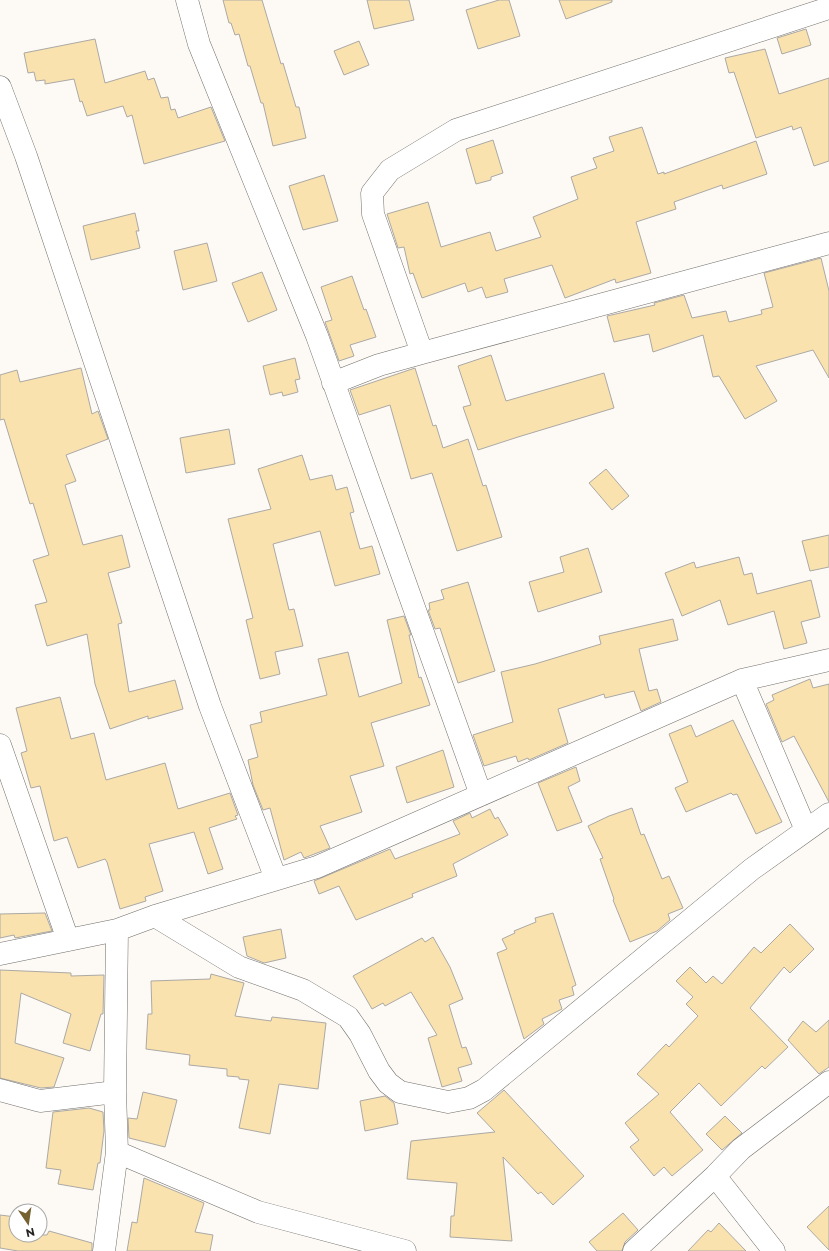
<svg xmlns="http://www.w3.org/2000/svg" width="829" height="1251" font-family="Montserrat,sans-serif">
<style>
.building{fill:#fae2ae;stroke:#aba9a5}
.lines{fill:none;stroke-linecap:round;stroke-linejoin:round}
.minor-casing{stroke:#716f6b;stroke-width:23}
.minor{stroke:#fff;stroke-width:22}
</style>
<rect width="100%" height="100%" fill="#fdfaf6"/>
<path class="building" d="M 223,0 L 262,0 L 281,64 L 283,63 L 296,107 L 299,107 L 306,138 L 273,146 L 263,103 L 261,103 L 250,66 L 248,66 L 239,34 L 235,35 L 231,23 L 229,23 Z
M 367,0 L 409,0 L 414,20 L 374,29 Z
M 499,0 L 509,0 L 520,36 L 478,49 L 466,10 Z
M 559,0 L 612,0 L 612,2 L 566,19 Z
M 806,29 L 811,45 L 782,54 L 777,38 Z
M 95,39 L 105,83 L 145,71 L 148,80 L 154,78 L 161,98 L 168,97 L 171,110 L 175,109 L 178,118 L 211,107 L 225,141 L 144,164 L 132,115 L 127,117 L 123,106 L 87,116 L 82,101 L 80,102 L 74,79 L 45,84 L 45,80 L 36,81 L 34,72 L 28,73 L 24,53 Z
M 359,41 L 369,65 L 344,75 L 334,51 Z
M 765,49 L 779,94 L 829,78 L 829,161 L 814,166 L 801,127 L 793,130 L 792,126 L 756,138 L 734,72 L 729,73 L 725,58 Z
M 642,127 L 658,174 L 664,172 L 664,174 L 756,141 L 767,174 L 723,189 L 722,185 L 674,202 L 676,209 L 636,222 L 651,273 L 616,283 L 615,279 L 565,298 L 552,265 L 504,279 L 508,292 L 486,298 L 482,287 L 468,292 L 465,283 L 422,298 L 413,273 L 410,274 L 404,247 L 398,248 L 387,214 L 428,202 L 441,247 L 490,232 L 496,251 L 541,237 L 533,217 L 578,199 L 571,177 L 597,168 L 593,158 L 614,151 L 609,137 Z
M 493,140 L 503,173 L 491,177 L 491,180 L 476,184 L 466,149 Z
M 324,175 L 338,221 L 303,230 L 289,186 Z
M 135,213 L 139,231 L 136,231 L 140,248 L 91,260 L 83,226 Z
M 207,243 L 217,281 L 183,290 L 174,251 Z
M 821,258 L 829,291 L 829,378 L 813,350 L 756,366 L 777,401 L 745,419 L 719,376 L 713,377 L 703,335 L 653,352 L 649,334 L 614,342 L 607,316 L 655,305 L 654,303 L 684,295 L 692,318 L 726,311 L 729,322 L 762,314 L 761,310 L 773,307 L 764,273 Z
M 262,272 L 277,310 L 248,322 L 232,283 Z
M 352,276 L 364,310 L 366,309 L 376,337 L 350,345 L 354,356 L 339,361 L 325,322 L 332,320 L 321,287 Z
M 491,355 L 506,401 L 604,373 L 614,408 L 518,437 L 478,450 L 463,407 L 471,405 L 458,366 Z
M 295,358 L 300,379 L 295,380 L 298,392 L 283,396 L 282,392 L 270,395 L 263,366 Z
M 81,368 L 92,414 L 98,411 L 108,439 L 66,455 L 76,481 L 65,485 L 83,545 L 122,535 L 130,567 L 108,573 L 122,623 L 118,624 L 129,692 L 175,680 L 183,709 L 148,719 L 148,716 L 110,729 L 95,684 L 87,634 L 47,646 L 35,605 L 47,602 L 33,560 L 49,555 L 33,503 L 30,504 L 4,419 L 0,420 L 0,375 L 17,370 L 20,382 Z
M 415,368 L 433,426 L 436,425 L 443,448 L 468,439 L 483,486 L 486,485 L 502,537 L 457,551 L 432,473 L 411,479 L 390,405 L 359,415 L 350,390 Z
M 229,429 L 235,464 L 186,473 L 180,438 Z
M 302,455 L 310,480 L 332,475 L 336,490 L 347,487 L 354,512 L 350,513 L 360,549 L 372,546 L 380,574 L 335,586 L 320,531 L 273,544 L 289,610 L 294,609 L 303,646 L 275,652 L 280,674 L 260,679 L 246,620 L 253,618 L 228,519 L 271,509 L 258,469 Z
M 606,469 L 629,496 L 612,510 L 589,483 Z
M 829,535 L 829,567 L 810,571 L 802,541 Z
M 588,548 L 602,592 L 538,612 L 529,582 L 564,572 L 560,557 Z
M 739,557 L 744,575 L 752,573 L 757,594 L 811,580 L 820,617 L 801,622 L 807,643 L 784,649 L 774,611 L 728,625 L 720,600 L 682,616 L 665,573 L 694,562 L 696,568 Z
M 468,582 L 495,671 L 458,683 L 440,628 L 435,629 L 428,610 L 430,610 L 429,603 L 444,599 L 441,590 Z
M 404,616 L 411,635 L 409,635 L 419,678 L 421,677 L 430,705 L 371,723 L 384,766 L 350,776 L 362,812 L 320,826 L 330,848 L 304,858 L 301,852 L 284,860 L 270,808 L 263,810 L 253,785 L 248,760 L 258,757 L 250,725 L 262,722 L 260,712 L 327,695 L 318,659 L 348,652 L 359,697 L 402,683 L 387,620 Z
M 673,619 L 678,640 L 639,649 L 649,691 L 657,689 L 661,702 L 641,711 L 634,691 L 605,698 L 604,694 L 558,709 L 568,743 L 529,760 L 528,758 L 518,762 L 516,756 L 484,766 L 473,735 L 513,722 L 501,672 L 535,664 L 601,644 L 599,636 Z
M 810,679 L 813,688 L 829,684 L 829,802 L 794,736 L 782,742 L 766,704 L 774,700 L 772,695 Z
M 60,697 L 71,739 L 94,733 L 106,780 L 165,763 L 178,809 L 230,793 L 238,815 L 235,816 L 237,819 L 209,828 L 223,869 L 208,874 L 194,832 L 149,844 L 163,891 L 145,897 L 146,901 L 120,909 L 107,862 L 105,859 L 78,868 L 67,837 L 54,841 L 40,786 L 31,788 L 21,753 L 27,751 L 16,708 Z
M 733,720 L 782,822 L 756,834 L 737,794 L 733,795 L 731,793 L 686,812 L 675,788 L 688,782 L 669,734 L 691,725 L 696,737 Z
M 443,750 L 454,787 L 407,803 L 396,767 Z
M 576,767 L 580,781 L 568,787 L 582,822 L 557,831 L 538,783 Z
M 632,808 L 641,835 L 644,834 L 662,879 L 669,876 L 683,908 L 668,914 L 670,920 L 657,931 L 630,942 L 613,900 L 614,899 L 600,859 L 603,858 L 588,826 L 609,816 Z
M 490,809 L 495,819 L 498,817 L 508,835 L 453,864 L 457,876 L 412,894 L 413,897 L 356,920 L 339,886 L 319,894 L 314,881 L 390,849 L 395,859 L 460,834 L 453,821 L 470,813 L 472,818 Z
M 45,913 L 52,931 L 15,938 L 14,935 L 0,938 L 0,914 Z
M 553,913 L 576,985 L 572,987 L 574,995 L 559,1000 L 562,1009 L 542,1019 L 544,1024 L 524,1039 L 497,953 L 507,949 L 502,939 L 515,933 L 514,931 L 536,922 L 535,918 Z
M 790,924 L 814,949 L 790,973 L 784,967 L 750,1008 L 788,1047 L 765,1069 L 762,1066 L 721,1106 L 699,1083 L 670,1112 L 703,1150 L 672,1176 L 664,1167 L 654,1176 L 630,1147 L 639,1140 L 625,1123 L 659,1094 L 637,1074 L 666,1044 L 669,1047 L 698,1016 L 686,1004 L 693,997 L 676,981 L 690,967 L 706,983 L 713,976 L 722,984 L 754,947 L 761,953 Z
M 281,929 L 286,958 L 264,963 L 247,956 L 243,937 Z
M 433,937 L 450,967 L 463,999 L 449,1005 L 462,1048 L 466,1047 L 472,1064 L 458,1068 L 462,1081 L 442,1087 L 428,1038 L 437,1035 L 411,992 L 385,1006 L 383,1003 L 372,1009 L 353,976 L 422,938 L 425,942 Z
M 0,970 L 71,973 L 71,976 L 104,975 L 103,1014 L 101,1014 L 90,1051 L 63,1043 L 71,1014 L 21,993 L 15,1043 L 64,1058 L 54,1087 L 41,1088 L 0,1078 Z
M 211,974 L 244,983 L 235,1016 L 271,1021 L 272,1017 L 326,1023 L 318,1089 L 279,1084 L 270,1134 L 239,1128 L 249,1080 L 239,1079 L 239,1077 L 227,1076 L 227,1069 L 189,1065 L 190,1055 L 146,1049 L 148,1014 L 152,1014 L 151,981 L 210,979 Z
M 829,1020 L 829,1067 L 819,1074 L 788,1040 L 803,1021 L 816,1032 Z
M 504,1090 L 584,1176 L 553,1205 L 541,1192 L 538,1194 L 503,1157 L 512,1241 L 450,1237 L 451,1216 L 454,1216 L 457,1183 L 407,1179 L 411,1141 L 495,1132 L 477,1113 Z
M 143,1092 L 177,1100 L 165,1147 L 129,1138 L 128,1118 L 137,1119 Z
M 385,1096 L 394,1103 L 398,1124 L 365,1131 L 360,1101 Z
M 89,1108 L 103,1112 L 104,1131 L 100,1163 L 98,1163 L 93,1190 L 58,1184 L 61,1170 L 46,1168 L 53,1112 Z
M 725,1116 L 742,1133 L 722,1150 L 706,1134 Z
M 144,1178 L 204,1203 L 195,1232 L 213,1235 L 210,1251 L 127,1251 L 132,1222 L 137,1223 Z
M 829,1206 L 829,1250 L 807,1227 Z
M 623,1213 L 638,1230 L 625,1242 L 622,1251 L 597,1251 L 589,1242 Z
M 0,1215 L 16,1217 L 16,1235 L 47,1235 L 49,1231 L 92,1243 L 92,1251 L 18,1251 L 0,1248 Z
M 719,1223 L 746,1251 L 688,1251 L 708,1230 L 711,1232 Z"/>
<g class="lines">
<defs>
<path id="minor" d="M 187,0 L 199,44 L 317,336 L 481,795
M 0,87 L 26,156 L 210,706 L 276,879
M 422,353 L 373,214 L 372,193 L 390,170 L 456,130 L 829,8
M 333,383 L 379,365 L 422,353 L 829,243
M 742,680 L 806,830
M 0,745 L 68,940
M 155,916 L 239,967 L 303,990 L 348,1017 L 360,1034 L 379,1071 L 388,1083 L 400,1092 L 448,1102 L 469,1098 L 484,1090 L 752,869 L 829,814
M 0,954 L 117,930 L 155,916 L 317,867 L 742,680 L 829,660
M 0,1090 L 40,1101 L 115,1092
M 117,1152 L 258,1212 L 405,1251
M 715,1176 L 774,1251
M 104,1251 L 117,1152 L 115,1092 L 117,930
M 634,1251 L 715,1176 L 741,1149 L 829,1082"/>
</defs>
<use href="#minor" class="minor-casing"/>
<use href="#minor" class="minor"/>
</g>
<g transform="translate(28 1223) rotate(167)"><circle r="19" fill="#ffffff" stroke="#a8a7a7"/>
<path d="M0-3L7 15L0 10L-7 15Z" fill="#766130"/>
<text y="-6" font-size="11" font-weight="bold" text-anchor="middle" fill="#252422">N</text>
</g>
</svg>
